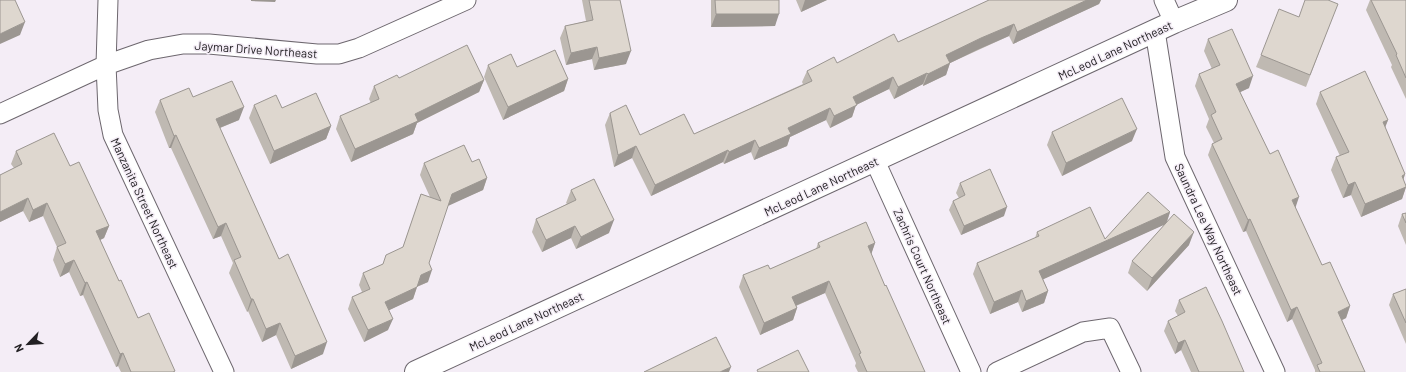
<svg xmlns="http://www.w3.org/2000/svg" width="1406" height="372" font-family="Barlow,sans-serif">
<style>
.lines{fill:none;stroke-linecap:round;stroke-linejoin:round}
.street-casing{stroke:#6d676e;stroke-width:21}
.secondary-casing{stroke:#6d676e;stroke-width:24}
.street{stroke:#fff;stroke-width:19}
.secondary{stroke:#fff;stroke-width:22}
.wall{fill:#bfb9b2}
.shaded-wall{fill:#9b9691}
.building{fill:#ded7cf;stroke:#9b9691}
.labels{text-anchor:middle;dominant-baseline:central;stroke-width:3;stroke-linejoin:round;paint-order:stroke}
.street-label{font-size:12px;fill:#222023;stroke:#f4edf6}
</style>
<rect width="100%" height="100%" fill="#f4edf6"/>
<g class="lines">
<defs>
<path id="street" d="M 108,0 L 106,65 L 108,110 L 113,135 L 224,372
M 1164,0 L 1174,22
M 1155,31 L 1175,157 L 1275,372
M 0,114 L 106,65 L 149,50 L 183,44 L 209,44 L 317,54 L 339,54 L 359,48 L 466,0
M 875,161 L 971,372
M 997,372 L 1083,332 L 1110,328 L 1131,372"/>
<path id="secondary" d="M 416,372 L 1174,22 L 1226,0"/>
</defs>
<use href="#street" class="street-casing"/>
<use href="#secondary" class="secondary-casing"/>
<use href="#street" class="street"/>
<use href="#secondary" class="secondary"/>
</g>
<path class="wall" d="M 582,0 L 620,0 L 626,64 L 594,70 L 592,59 L 566,65 L 560,38 L 565,26 L 586,21 Z
M 711,0 L 779,0 L 775,26 L 711,27 Z
M 796,0 L 827,0 L 801,12 Z
M 989,0 L 1101,0 L 1099,4 L 1013,44 L 1009,36 L 950,63 L 946,75 L 923,86 L 923,84 L 894,99 L 889,89 L 856,105 L 852,117 L 830,128 L 826,120 L 790,137 L 787,146 L 754,160 L 751,152 L 724,164 L 723,162 L 651,196 L 632,158 L 614,167 L 605,125 L 610,113 L 640,135 L 694,134 L 803,84 L 802,82 L 807,71 L 837,63 L 898,42 Z
M 1370,0 L 1406,0 L 1406,99 L 1391,67 L 1392,65 L 1366,10 Z
M 1333,16 L 1306,87 L 1256,67 L 1261,55 L 1299,17 Z
M 1208,39 L 1249,88 L 1240,92 L 1295,207 L 1322,265 L 1350,306 L 1346,318 L 1342,320 L 1365,372 L 1315,372 L 1315,370 L 1292,319 L 1287,322 L 1246,231 L 1243,232 L 1208,155 L 1212,144 L 1214,143 L 1206,127 L 1209,119 L 1195,86 L 1199,74 L 1212,69 L 1204,51 Z
M 488,65 L 517,67 L 568,79 L 564,91 L 503,120 L 484,77 Z
M 399,78 L 484,80 L 479,92 L 417,123 L 413,134 L 351,162 L 336,129 L 340,116 L 371,103 L 369,99 L 374,86 Z
M 1320,92 L 1388,120 L 1385,128 L 1405,174 L 1403,180 L 1406,187 L 1402,199 L 1361,217 L 1351,195 L 1343,198 L 1331,170 L 1336,157 L 1340,156 L 1316,104 Z
M 193,97 L 239,120 L 220,128 L 279,259 L 323,354 L 291,369 L 276,335 L 262,342 L 248,311 L 247,312 L 229,273 L 233,263 L 221,236 L 213,239 L 171,148 L 169,148 L 155,112 L 160,100 Z
M 254,105 L 282,108 L 331,126 L 326,139 L 270,164 L 249,118 Z
M 1052,132 L 1132,141 L 1062,176 L 1047,145 Z
M 16,151 L 70,166 L 109,226 L 104,238 L 100,240 L 119,281 L 138,318 L 175,372 L 121,372 L 118,366 L 116,367 L 83,295 L 80,296 L 69,272 L 60,277 L 53,260 L 57,247 L 43,216 L 29,222 L 23,211 L 0,222 L 0,175 L 14,168 L 11,164 Z
M 472,162 L 487,178 L 483,190 L 448,205 L 429,263 L 428,282 L 417,287 L 413,299 L 389,310 L 388,330 L 364,342 L 348,309 L 352,297 L 362,292 L 359,285 L 363,273 L 383,264 L 403,247 L 421,194 L 430,197 L 420,175 L 424,163 Z
M 960,183 L 1004,216 L 961,235 L 949,210 L 953,201 L 959,198 L 956,193 Z
M 571,190 L 609,233 L 576,249 L 571,238 L 542,252 L 532,232 L 536,219 L 567,204 L 566,203 Z
M 1170,212 L 1167,222 L 1189,245 L 1147,291 L 1128,273 L 1132,261 L 1165,224 L 1043,279 L 1048,291 L 1044,303 L 1022,312 L 1018,302 L 990,314 L 973,274 L 977,263 L 1035,238 L 1037,232 L 1105,239 Z
M 1406,213 L 1406,245 L 1398,226 L 1402,214 Z
M 818,243 L 875,243 L 871,254 L 885,286 L 925,372 L 858,372 L 855,366 L 856,363 L 825,293 L 796,306 L 797,308 L 793,320 L 760,335 L 739,287 L 743,275 L 770,269 L 816,249 Z
M 1406,289 L 1406,344 L 1389,305 L 1393,294 Z
M 1179,300 L 1244,372 L 1191,372 L 1181,350 L 1175,354 L 1164,331 L 1168,321 L 1178,316 L 1175,311 Z"/>
<path class="shaded-wall" d="M 251,0 L 276,0 L 275,2 L 251,1 Z
M 805,0 L 827,0 L 801,12 Z
M 1087,0 L 1101,0 L 1099,4 L 1013,44 L 1017,32 Z
M 716,14 L 779,14 L 775,26 L 711,27 Z
M 25,22 L 20,35 L 0,44 L 0,34 Z
M 1014,24 L 1009,36 L 977,50 L 942,67 L 946,55 L 981,38 Z
M 597,47 L 592,59 L 566,65 L 571,53 Z
M 631,51 L 626,64 L 594,70 L 599,58 Z
M 950,63 L 946,75 L 923,86 L 928,74 Z
M 927,73 L 923,84 L 894,99 L 898,87 Z
M 1253,76 L 1249,88 L 1232,96 L 1236,84 Z
M 893,77 L 889,89 L 856,105 L 852,117 L 830,128 L 834,116 L 853,97 Z
M 568,79 L 564,91 L 503,120 L 508,107 Z
M 484,80 L 479,92 L 417,123 L 413,134 L 351,162 L 355,149 L 415,114 Z
M 244,107 L 239,120 L 212,131 L 216,119 Z
M 830,108 L 826,120 L 790,137 L 787,146 L 754,160 L 759,148 L 788,128 Z
M 1388,120 L 1383,132 L 1383,122 Z
M 331,126 L 326,139 L 270,164 L 274,151 Z
M 1137,129 L 1132,141 L 1062,176 L 1066,163 Z
M 176,135 L 171,148 L 169,148 L 174,136 Z
M 755,140 L 751,152 L 724,164 L 729,152 Z
M 636,146 L 632,158 L 614,167 L 618,155 Z
M 728,150 L 723,162 L 651,196 L 655,185 Z
M 1405,174 L 1401,187 L 1402,176 Z
M 487,178 L 483,190 L 448,206 L 452,194 Z
M 1355,182 L 1351,195 L 1343,198 L 1348,185 Z
M 1406,187 L 1402,199 L 1361,217 L 1365,204 Z
M 1299,197 L 1295,209 L 1292,200 Z
M 28,198 L 23,211 L 0,222 L 0,212 Z
M 47,203 L 43,216 L 29,222 L 33,210 Z
M 1007,207 L 1004,216 L 961,235 L 964,226 Z
M 1170,212 L 1166,224 L 1035,283 L 1039,271 Z
M 1250,219 L 1246,231 L 1243,232 L 1248,220 Z
M 614,220 L 609,233 L 576,249 L 581,237 Z
M 226,223 L 221,236 L 213,239 L 218,227 Z
M 109,226 L 104,238 L 92,244 L 96,231 Z
M 575,226 L 571,238 L 542,252 L 546,240 Z
M 1194,232 L 1189,245 L 1147,291 L 1152,278 Z
M 875,243 L 871,255 L 868,246 Z
M 74,260 L 69,272 L 60,277 L 65,264 Z
M 432,270 L 428,282 L 416,287 L 421,275 Z
M 829,281 L 825,293 L 788,309 L 792,297 Z
M 87,282 L 83,295 L 80,296 L 85,283 Z
M 417,287 L 413,299 L 381,314 L 385,302 Z
M 1022,290 L 1018,302 L 990,314 L 994,302 Z
M 1048,291 L 1044,303 L 1022,312 L 1026,301 Z
M 251,299 L 253,299 L 248,311 L 247,312 Z
M 1350,306 L 1346,318 L 1334,324 L 1338,312 Z
M 1297,307 L 1292,319 L 1287,322 L 1291,310 Z
M 797,308 L 793,320 L 760,335 L 764,323 Z
M 393,319 L 388,330 L 364,342 L 368,330 Z
M 280,323 L 276,335 L 262,342 L 266,329 Z
M 1185,340 L 1181,350 L 1175,354 L 1178,343 Z
M 327,342 L 323,354 L 291,369 L 295,356 Z
M 123,353 L 118,366 L 116,367 L 120,354 Z
M 731,367 L 729,372 L 720,372 Z"/>
<path class="building" d="M 0,0 L 15,0 L 25,22 L 0,34 Z
M 589,0 L 620,0 L 631,51 L 599,58 L 597,47 L 571,53 L 565,26 L 593,20 Z
M 715,0 L 779,0 L 779,14 L 716,14 Z
M 989,0 L 1087,0 L 1017,32 L 1014,24 L 981,38 L 946,55 L 950,63 L 928,74 L 927,73 L 898,87 L 893,77 L 853,97 L 857,105 L 834,116 L 830,108 L 788,128 L 791,134 L 759,148 L 755,140 L 729,152 L 728,150 L 655,185 L 636,146 L 618,155 L 610,113 L 626,105 L 640,135 L 684,114 L 694,134 L 812,81 L 807,71 L 834,57 L 837,63 L 894,34 L 898,42 Z
M 1305,0 L 1328,0 L 1338,4 L 1310,75 L 1261,55 L 1279,9 L 1299,17 Z
M 1371,0 L 1406,0 L 1406,78 L 1396,55 L 1397,54 Z
M 1232,29 L 1253,76 L 1236,84 L 1270,154 L 1278,150 L 1299,197 L 1292,200 L 1322,265 L 1330,262 L 1350,306 L 1338,312 L 1365,372 L 1320,372 L 1317,365 L 1322,363 L 1297,307 L 1291,310 L 1250,219 L 1248,220 L 1212,144 L 1222,139 L 1211,115 L 1216,112 L 1199,74 L 1220,65 L 1208,39 Z
M 467,45 L 484,80 L 415,114 L 418,121 L 355,149 L 340,116 L 379,99 L 374,86 L 397,75 L 399,78 Z
M 555,50 L 568,79 L 508,107 L 488,65 L 511,54 L 517,67 Z
M 1365,71 L 1388,120 L 1383,122 L 1405,174 L 1402,176 L 1406,186 L 1406,187 L 1365,204 L 1355,182 L 1348,185 L 1336,157 L 1349,152 L 1320,92 Z
M 232,81 L 244,107 L 216,119 L 279,259 L 288,254 L 327,342 L 295,356 L 280,323 L 266,329 L 253,299 L 251,299 L 234,260 L 241,257 L 226,223 L 218,227 L 176,135 L 174,136 L 160,100 L 189,88 L 193,97 Z
M 316,93 L 331,126 L 274,151 L 254,105 L 276,95 L 282,108 Z
M 1122,98 L 1137,129 L 1066,163 L 1052,132 Z
M 54,133 L 70,166 L 79,162 L 109,226 L 96,231 L 119,281 L 121,280 L 138,318 L 149,313 L 175,371 L 173,372 L 131,372 L 123,353 L 120,354 L 87,282 L 85,283 L 74,260 L 65,264 L 57,247 L 66,243 L 47,203 L 33,210 L 28,198 L 0,212 L 0,175 L 22,164 L 16,151 Z
M 464,145 L 472,162 L 479,159 L 487,178 L 452,194 L 429,263 L 432,270 L 421,275 L 417,287 L 385,302 L 393,319 L 368,330 L 352,297 L 370,289 L 363,273 L 383,264 L 386,255 L 403,247 L 421,194 L 441,201 L 424,163 Z
M 990,169 L 1007,207 L 964,226 L 953,201 L 965,195 L 960,183 Z
M 594,179 L 614,220 L 581,237 L 575,226 L 546,240 L 536,219 L 576,200 L 571,190 Z
M 1148,192 L 1170,212 L 1039,271 L 1048,291 L 1026,301 L 1022,290 L 994,302 L 977,263 L 1039,236 L 1037,232 L 1090,207 L 1105,239 Z
M 1406,213 L 1406,223 L 1402,214 Z
M 1174,214 L 1194,232 L 1152,278 L 1132,261 Z
M 866,222 L 875,243 L 868,246 L 885,286 L 886,285 L 925,372 L 867,372 L 859,354 L 861,353 L 829,281 L 792,297 L 797,308 L 764,323 L 743,275 L 768,265 L 770,269 L 820,247 L 818,243 Z
M 1206,287 L 1222,321 L 1244,372 L 1199,372 L 1185,340 L 1178,343 L 1168,321 L 1185,312 L 1179,300 Z
M 1406,289 L 1406,323 L 1393,294 Z
M 716,337 L 731,367 L 720,372 L 644,372 Z
M 798,350 L 809,372 L 758,372 L 757,370 Z"/>
<g class="labels">
<g class="street-label">
<text transform="translate(256 49) rotate(4)">Jaymar Drive Northeast</text>
<text transform="translate(1115 50) rotate(-25)">McLeod Lane Northeast</text>
<text transform="translate(821 186) rotate(-25)">McLeod Lane Northeast</text>
<text transform="translate(145 203) rotate(65)">Manzanita Street Northeast</text>
<text transform="translate(1209 229) rotate(65)">Saundra Lee Way Northeast</text>
<text transform="translate(923 266) rotate(66)">Zachris Court Northeast</text>
<text transform="translate(526 321) rotate(-25)">McLeod Lane Northeast</text>
</g>
</g>
<g transform="translate(28 344) rotate(245)" stroke="#f4edf6" stroke-width="3" paint-order="stroke">
<path d="M0-3L7 15L0 10L-7 15Z" fill="#222023"/>
<text y="-6" font-size="11" font-weight="bold" text-anchor="middle" fill="#222023">N</text>
</g>
</svg>
